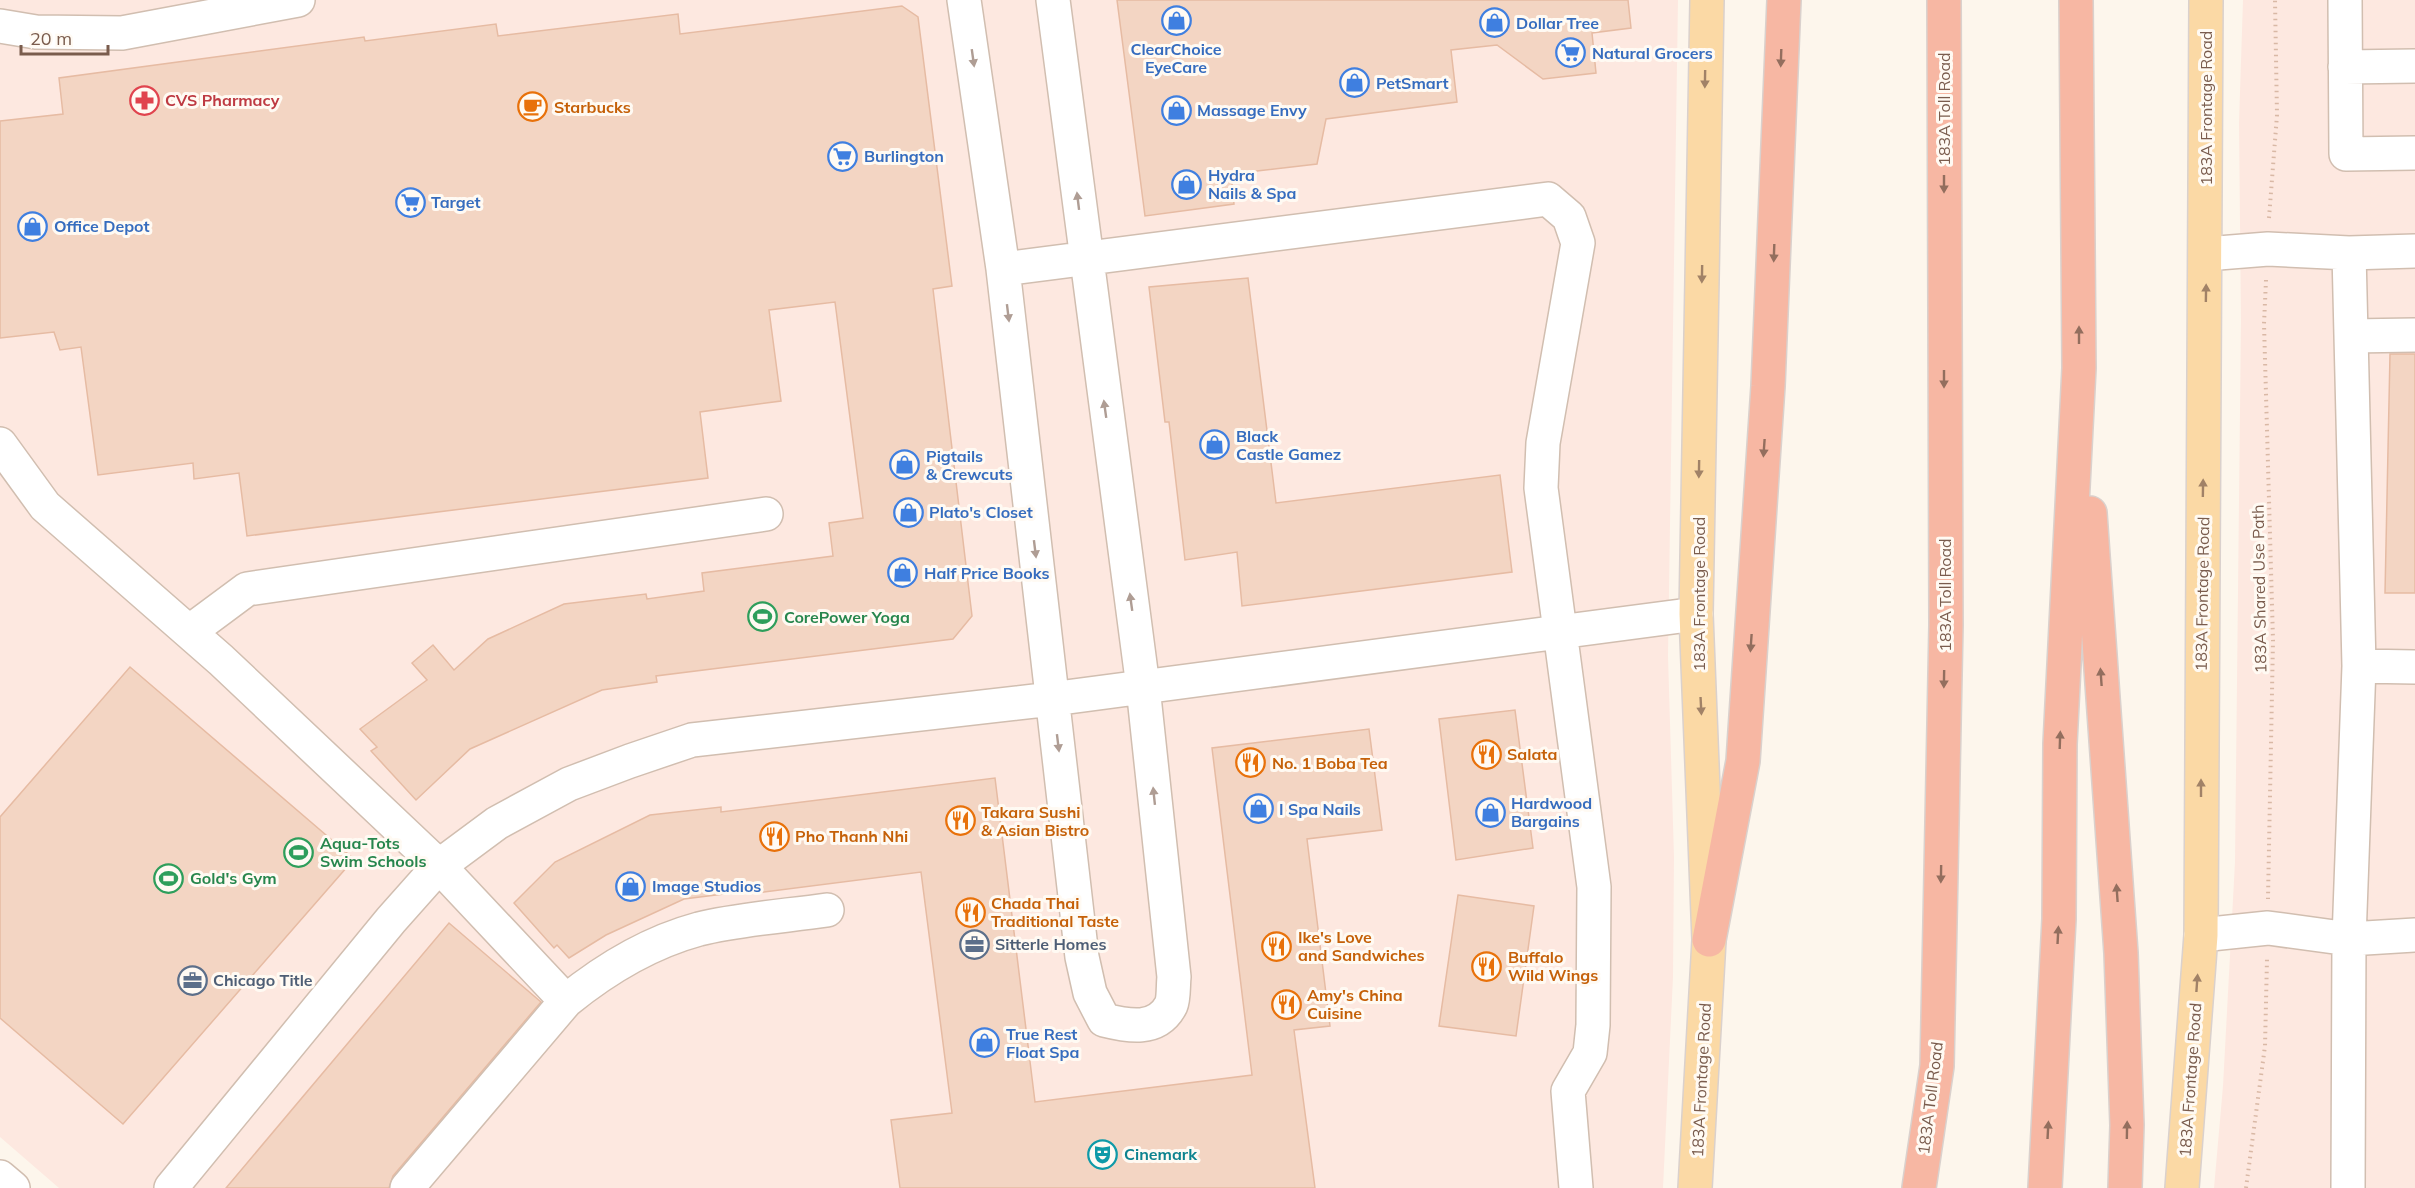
<svg xmlns="http://www.w3.org/2000/svg" width="2415" height="1188" font-family="Mulish,sans-serif">
<style>
.commercial{fill:#fde8e0}
.building{fill:#f3d5c3;stroke:#e6bba3;stroke-width:1.5}
.lines{fill:none;stroke-linecap:round;stroke-linejoin:round}
.minor-casing{stroke:#d1beb0;stroke-width:36}
.major-casing{stroke:#dad1cd;stroke-width:36}
.highway-casing{stroke:#dad1cd;stroke-width:36}
.path{stroke:#d9b8a5;stroke-width:4;stroke-dasharray:1.5 4.5;stroke-linecap:butt}
.minor{stroke:#fff;stroke-width:33}
.major{stroke:#fbd9a5;stroke-width:33}
.highway{stroke:#f7b7a3;stroke-width:33}
.oneway{fill:#af9d94}
.oneway2{fill:#936e5e}
.oneway3{fill:#a18267}
.labels{text-anchor:middle;dominant-baseline:central;stroke-width:6;stroke-linejoin:round;paint-order:stroke}
.shop-label{font-size:16px;font-weight:bold;fill:#366cbe;stroke:#fffaf3;text-anchor:start}
.health-label{font-size:16px;font-weight:bold;fill:#be3a42;stroke:#fffaf3;text-anchor:start}
.food-label{font-size:16px;font-weight:bold;fill:#c56008;stroke:#fffaf3;text-anchor:start}
.street-label{font-size:16px;fill:#7a5c4d;stroke:#fffaf3}
.leisure-label{font-size:16px;font-weight:bold;fill:#27864d;stroke:#fffaf3;text-anchor:start}
.service-label{font-size:16px;font-weight:bold;fill:#4e5e75;stroke:#fffaf3;text-anchor:start}
.culture-label{font-size:16px;font-weight:bold;fill:#0d838f;stroke:#fffaf3;text-anchor:start}
</style>
<rect width="100%" height="100%" fill="#fdf6ec"/>
<path class="commercial" d="M 0,0 L 1678,0 L 1668,656 L 1674,857 L 1673,977 L 1663,1188 L 59,1188 L 0,1137 Z
M 2243,0 L 2415,0 L 2415,1188 L 2214,1188 L 2223,1086 L 2235,862 L 2241,321 L 2239,123 Z"/>
<path class="building" d="M 1117,0 L 1628,0 L 1631,28 L 1592,33 L 1596,73 L 1543,79 L 1497,45 L 1451,50 L 1457,102 L 1326,119 L 1317,164 L 1231,174 L 1234,204 L 1145,216 Z
M 902,6 L 918,17 L 952,286 L 933,289 L 972,616 L 953,639 L 656,676 L 657,682 L 602,690 L 470,749 L 416,800 L 371,751 L 377,747 L 360,729 L 427,680 L 412,663 L 433,645 L 454,670 L 488,639 L 564,604 L 646,594 L 647,599 L 704,591 L 702,573 L 833,556 L 829,523 L 863,518 L 835,302 L 769,310 L 781,401 L 700,412 L 708,478 L 247,536 L 239,473 L 194,479 L 193,463 L 98,475 L 81,347 L 60,350 L 54,332 L 0,338 L 0,121 L 63,114 L 59,78 L 364,37 L 365,41 L 496,24 L 498,36 L 678,14 L 680,34 Z
M 1248,278 L 1276,503 L 1500,475 L 1512,572 L 1242,606 L 1237,552 L 1185,560 L 1169,422 L 1165,422 L 1149,287 Z
M 2390,354 L 2415,354 L 2415,593 L 2385,593 Z
M 130,667 L 354,859 L 123,1124 L 0,1018 L 0,817 Z
M 1515,710 L 1533,848 L 1456,860 L 1439,719 Z
M 1369,729 L 1382,830 L 1307,839 L 1330,1026 L 1294,1030 L 1315,1188 L 900,1188 L 891,1120 L 952,1113 L 921,872 L 757,893 L 756,890 L 684,899 L 606,935 L 569,958 L 557,945 L 554,948 L 514,903 L 555,862 L 650,815 L 721,807 L 721,812 L 995,778 L 1035,1102 L 1252,1075 L 1212,748 Z
M 1458,895 L 1534,906 L 1516,1036 L 1439,1026 Z
M 449,923 L 541,1002 L 393,1176 L 389,1188 L 226,1188 Z"/>
<g class="lines">
<defs>
<path id="minor" d="M 964,0 L 1003,269 L 1082,957 L 1090,993 L 1104,1020 C 1128,1026 1157,1032 1171,1005 C 1174,998 1173,985 1174,977 L 1143,687 L 1053,0
M 2345,0 L 2346,154 L 2415,153
M 0,26 L 36,32 L 122,33 L 298,0
M 2345,67 L 2415,66
M 2349,253 L 2415,251
M 2206,254 L 2268,249 L 2349,253 L 2359,666 L 2349,939 L 2348,1188
M 1003,269 L 1548,199 L 1569,217 L 1578,243 L 1543,443 L 1541,488 L 1594,887 L 1593,1025 L 1590,1053 L 1568,1091 L 1576,1188
M 2351,336 L 2415,335
M 0,444 L 45,506 L 221,660 L 439,866 L 566,1001
M 189,632 L 247,589 L 766,514
M 2359,666 L 2415,667
M 2201,935 L 2268,928 L 2349,939 L 2415,935
M 0,1177 L 13,1188
M 171,1188 L 391,920 L 439,866 L 497,823 L 569,784 L 630,761 L 692,740 L 1052,699 L 1696,614
M 407,1188 L 566,1001 C 604,970 651,942 699,929 C 740,919 785,916 827,910"/>
<path id="major" d="M 1695,1188 L 1709,940 L 1696,614 L 1707,0
M 2182,1188 L 2201,935 L 2206,0"/>
<path id="highway" d="M 2090,513 L 2121,953 L 2127,1125 L 2125,1188
M 1709,940 L 1743,761 L 1768,386 L 1784,0
M 1919,1188 L 1937,1066 L 1940,922 L 1946,625 L 1944,0
M 2045,1188 L 2059,919 L 2060,744 L 2079,368 L 2076,0"/>
</defs>
<use href="#minor" class="minor-casing"/>
<use href="#major" class="major-casing"/>
<use href="#highway" class="highway-casing"/>
<path class="path" d="M 2269,218 L 2277,115 L 2275,0
M 2266,280 L 2264,324 L 2273,640 L 2268,899
M 2246,1188 L 2265,1046 L 2267,959"/>
<use href="#minor" class="minor"/>
<use href="#major" class="major"/>
<use href="#highway" class="highway"/>
</g>
<defs><path id="oneway-solid" d="M-6-.8H1V-3.2L6.5 0L1 3.2V.8H-6Z" transform="scale(1.5)"/></defs>
<g class="oneway">
<use href="#oneway-solid" transform="translate(973 58) rotate(82)"/>
<use href="#oneway-solid" transform="translate(1078 201) rotate(-97)"/>
<use href="#oneway-solid" transform="translate(1008 313) rotate(83)"/>
<use href="#oneway-solid" transform="translate(1105 409) rotate(-98)"/>
<use href="#oneway-solid" transform="translate(1035 549) rotate(83)"/>
<use href="#oneway-solid" transform="translate(1131 602) rotate(-98)"/>
<use href="#oneway-solid" transform="translate(1058 743) rotate(83)"/>
<use href="#oneway-solid" transform="translate(1154 796) rotate(-96)"/>
</g>
<g class="oneway2">
<use href="#oneway-solid" transform="translate(1781 58) rotate(92)"/>
<use href="#oneway-solid" transform="translate(1944 184) rotate(90)"/>
<use href="#oneway-solid" transform="translate(1774 253) rotate(92)"/>
<use href="#oneway-solid" transform="translate(2079 335) rotate(-90)"/>
<use href="#oneway-solid" transform="translate(1944 379) rotate(90)"/>
<use href="#oneway-solid" transform="translate(1764 448) rotate(94)"/>
<use href="#oneway-solid" transform="translate(1751 643) rotate(94)"/>
<use href="#oneway-solid" transform="translate(2101 677) rotate(-94)"/>
<use href="#oneway-solid" transform="translate(1944 679) rotate(91)"/>
<use href="#oneway-solid" transform="translate(2060 740) rotate(-88)"/>
<use href="#oneway-solid" transform="translate(1941 874) rotate(91)"/>
<use href="#oneway-solid" transform="translate(2117 893) rotate(-94)"/>
<use href="#oneway-solid" transform="translate(2058 935) rotate(-87)"/>
<use href="#oneway-solid" transform="translate(2048 1130) rotate(-87)"/>
<use href="#oneway-solid" transform="translate(2127 1130) rotate(-89)"/>
</g>
<g class="oneway3">
<use href="#oneway-solid" transform="translate(1705 79) rotate(91)"/>
<use href="#oneway-solid" transform="translate(1702 274) rotate(91)"/>
<use href="#oneway-solid" transform="translate(2206 293) rotate(-89)"/>
<use href="#oneway-solid" transform="translate(1699 469) rotate(91)"/>
<use href="#oneway-solid" transform="translate(2203 488) rotate(-89)"/>
<use href="#oneway-solid" transform="translate(1701 706) rotate(87)"/>
<use href="#oneway-solid" transform="translate(2201 788) rotate(-90)"/>
<use href="#oneway-solid" transform="translate(2197 983) rotate(-86)"/>
</g>
<defs>
<symbol id="shop-ring" viewBox="-11 -11 22 22"><circle r="9.5" fill="#fffaf3" stroke="#3f7fe0" stroke-width="1.5"/><path d="M-5-2.5h2.3a2.7 3.5 0 0 1 5.4 0H5L5.5 6h-11ZM-1.5-2.5h3a1.5 2.3 0 0 0-3 0Z" fill="#3f7fe0"/></symbol>
<symbol id="supermarket-ring" viewBox="-11 -11 22 22"><circle r="9.5" fill="#fffaf3" stroke="#3f7fe0" stroke-width="1.5"/><path d="M-6-5.5h2.5l.6 2H6L4.5 2H-2.5L-4.4-4H-6ZM-1.5 3.2a1.3 1.3 0 1 0 .1 0ZM3 3.2a1.3 1.3 0 1 0 .1 0Z" fill="#3f7fe0"/></symbol>
<symbol id="pharmacy-ring" viewBox="-11 -11 22 22"><circle r="9.5" fill="#fffaf3" stroke="#e0444e" stroke-width="1.5"/><path d="M-2-6h4v4h4v4h-4v4h-4v-4h-4v-4h4Z" fill="#e0444e"/></symbol>
<symbol id="cafe-ring" viewBox="-11 -11 22 22"><circle r="9.5" fill="#fffaf3" stroke="#e8710a" stroke-width="1.5"/><path d="M-5.5-4.5H6V0H3Q3 3.5 0 3.5H-2.5Q-5.5 3.5-5.5 0ZM3-3.2v2h1.7v-2ZM-6 4.5H4V6H-6Z" fill="#e8710a"/></symbol>
<symbol id="stadium-ring" viewBox="-11 -11 22 22"><circle r="9.5" fill="#fffaf3" stroke="#2e9e5b" stroke-width="1.5"/><path d="M0-5a6.5 5 0 1 0 0 10a6.5 5 0 1 0 0-10ZM-3.5-1.8h7v3.6h-7Z" fill="#2e9e5b"/></symbol>
<symbol id="restaurant-ring" viewBox="-11 -11 22 22"><circle r="9.5" fill="#fffaf3" stroke="#e8710a" stroke-width="1.5"/><path d="M-5-6h1v4h1v-4h1v4h1v-4h1v5L-1.5 .5V6h-2V.5L-5-1ZM5-6V6H3V1.5H1.5Q1.5-4 5-6Z" fill="#e8710a"/></symbol>
<symbol id="office-ring" viewBox="-11 -11 22 22"><circle r="9.5" fill="#fffaf3" stroke="#5c6f8a" stroke-width="1.5"/><path d="M-6-3h4V-5.5h4V-3h4V5H-6ZM-1-4.5V-3h2v-1.5ZM-6 0V1H6V0Z" fill="#5c6f8a"/></symbol>
<symbol id="theatre-ring" viewBox="-11 -11 22 22"><circle r="9.5" fill="#fffaf3" stroke="#0f9aa8" stroke-width="1.5"/><path d="M-5-5.5Q0-4 5-5.5V0Q5 5 0 6Q-5 5-5 0ZM-3.3-2.5H-1v1.5H-3.3ZM1-2.5H3.3v1.5H1ZM-2.8 1Q0 5.5 2.8 1Z" fill="#0f9aa8"/></symbol>
</defs>
<g fill-rule="evenodd">
<use href="#shop-ring" x="1160" y="4" width="33" height="33"/>
<use href="#shop-ring" x="1478" y="6" width="33" height="33"/>
<use href="#supermarket-ring" x="1554" y="36" width="33" height="33"/>
<use href="#shop-ring" x="1338" y="66" width="33" height="33"/>
<use href="#pharmacy-ring" x="128" y="84" width="33" height="33"/>
<use href="#cafe-ring" x="516" y="90" width="33" height="33"/>
<use href="#shop-ring" x="1160" y="94" width="33" height="33"/>
<use href="#supermarket-ring" x="826" y="140" width="33" height="33"/>
<use href="#shop-ring" x="1170" y="168" width="33" height="33"/>
<use href="#supermarket-ring" x="394" y="186" width="33" height="33"/>
<use href="#shop-ring" x="16" y="210" width="33" height="33"/>
<use href="#shop-ring" x="1198" y="428" width="33" height="33"/>
<use href="#shop-ring" x="888" y="448" width="33" height="33"/>
<use href="#shop-ring" x="892" y="496" width="33" height="33"/>
<use href="#shop-ring" x="886" y="556" width="33" height="33"/>
<use href="#stadium-ring" x="746" y="600" width="33" height="33"/>
<use href="#restaurant-ring" x="1470" y="738" width="33" height="33"/>
<use href="#restaurant-ring" x="1234" y="746" width="33" height="33"/>
<use href="#shop-ring" x="1242" y="792" width="33" height="33"/>
<use href="#shop-ring" x="1474" y="796" width="33" height="33"/>
<use href="#restaurant-ring" x="944" y="804" width="33" height="33"/>
<use href="#restaurant-ring" x="758" y="820" width="33" height="33"/>
<use href="#stadium-ring" x="282" y="836" width="33" height="33"/>
<use href="#stadium-ring" x="152" y="862" width="33" height="33"/>
<use href="#shop-ring" x="614" y="870" width="33" height="33"/>
<use href="#restaurant-ring" x="954" y="896" width="33" height="33"/>
<use href="#office-ring" x="958" y="928" width="33" height="33"/>
<use href="#restaurant-ring" x="1260" y="930" width="33" height="33"/>
<use href="#restaurant-ring" x="1470" y="950" width="33" height="33"/>
<use href="#office-ring" x="176" y="964" width="33" height="33"/>
<use href="#restaurant-ring" x="1270" y="988" width="33" height="33"/>
<use href="#shop-ring" x="968" y="1026" width="33" height="33"/>
<use href="#theatre-ring" x="1086" y="1138" width="33" height="33"/>
</g>
<g class="labels">
<g class="shop-label">
<text x="1516" y="23">Dollar Tree</text>
<text x="1176" y="49" text-anchor="middle">ClearChoice<tspan x="1176" dy="18">EyeCare</tspan></text>
<text x="1592" y="53">Natural Grocers</text>
<text x="1376" y="83">PetSmart</text>
<text x="1197" y="110">Massage Envy</text>
<text x="864" y="156">Burlington</text>
<text x="1208" y="175">Hydra<tspan x="1208" dy="18">Nails &amp; Spa</tspan></text>
<text x="431" y="202">Target</text>
<text x="54" y="226">Office Depot</text>
<text x="1236" y="436">Black<tspan x="1236" dy="18">Castle Gamez</tspan></text>
<text x="926" y="456">Pigtails<tspan x="926" dy="18">&amp; Crewcuts</tspan></text>
<text x="929" y="512">Plato's Closet</text>
<text x="924" y="573">Half Price Books</text>
<text x="1511" y="803">Hardwood<tspan x="1511" dy="18">Bargains</tspan></text>
<text x="1279" y="809">I Spa Nails</text>
<text x="652" y="886">Image Studios</text>
<text x="1006" y="1034">True Rest<tspan x="1006" dy="18">Float Spa</tspan></text>
</g>
<g class="health-label">
<text x="165" y="100">CVS Pharmacy</text>
</g>
<g class="food-label">
<text x="554" y="107">Starbucks</text>
<text x="1507" y="754">Salata</text>
<text x="1272" y="763">No. 1 Boba Tea</text>
<text x="981" y="812">Takara Sushi<tspan x="981" dy="18">&amp; Asian Bistro</tspan></text>
<text x="795" y="836">Pho Thanh Nhi</text>
<text x="991" y="903">Chada Thai<tspan x="991" dy="18">Traditional Taste</tspan></text>
<text x="1298" y="937">Ike's Love<tspan x="1298" dy="18">and Sandwiches</tspan></text>
<text x="1508" y="957">Buffalo<tspan x="1508" dy="18">Wild Wings</tspan></text>
<text x="1307" y="995">Amy's China<tspan x="1307" dy="18">Cuisine</tspan></text>
</g>
<g class="street-label">
<text transform="translate(2206 108) rotate(-90)">183A Frontage Road</text>
<text transform="translate(1944 109) rotate(-90)">183A Toll Road</text>
<text transform="translate(2259 589) rotate(-91)">183A Shared Use Path</text>
<text transform="translate(1699 594) rotate(-90)">183A Frontage Road</text>
<text transform="translate(2202 594) rotate(-89)">183A Frontage Road</text>
<text transform="translate(1945 595) rotate(-90)">183A Toll Road</text>
<text transform="translate(1701 1080) rotate(-87)">183A Frontage Road</text>
<text transform="translate(2190 1080) rotate(-86)">183A Frontage Road</text>
<text transform="translate(1930 1098) rotate(-83)">183A Toll Road</text>
</g>
<g class="leisure-label">
<text x="784" y="617">CorePower Yoga</text>
<text x="320" y="843">Aqua-Tots<tspan x="320" dy="18">Swim Schools</tspan></text>
<text x="190" y="878">Gold's Gym</text>
</g>
<g class="service-label">
<text x="995" y="944">Sitterle Homes</text>
<text x="213" y="980">Chicago Title</text>
</g>
<g class="culture-label">
<text x="1124" y="1154">Cinemark</text>
</g>
</g>
<path d="M21 45v9h87v-9" fill="none" stroke="#7a5c4d" stroke-width="3"/>
<text x="30" y="45" font-size="18" fill="#7a5c4d" stroke="#fffaf3" stroke-width="4.5" paint-order="stroke">20 m</text>
</svg>
